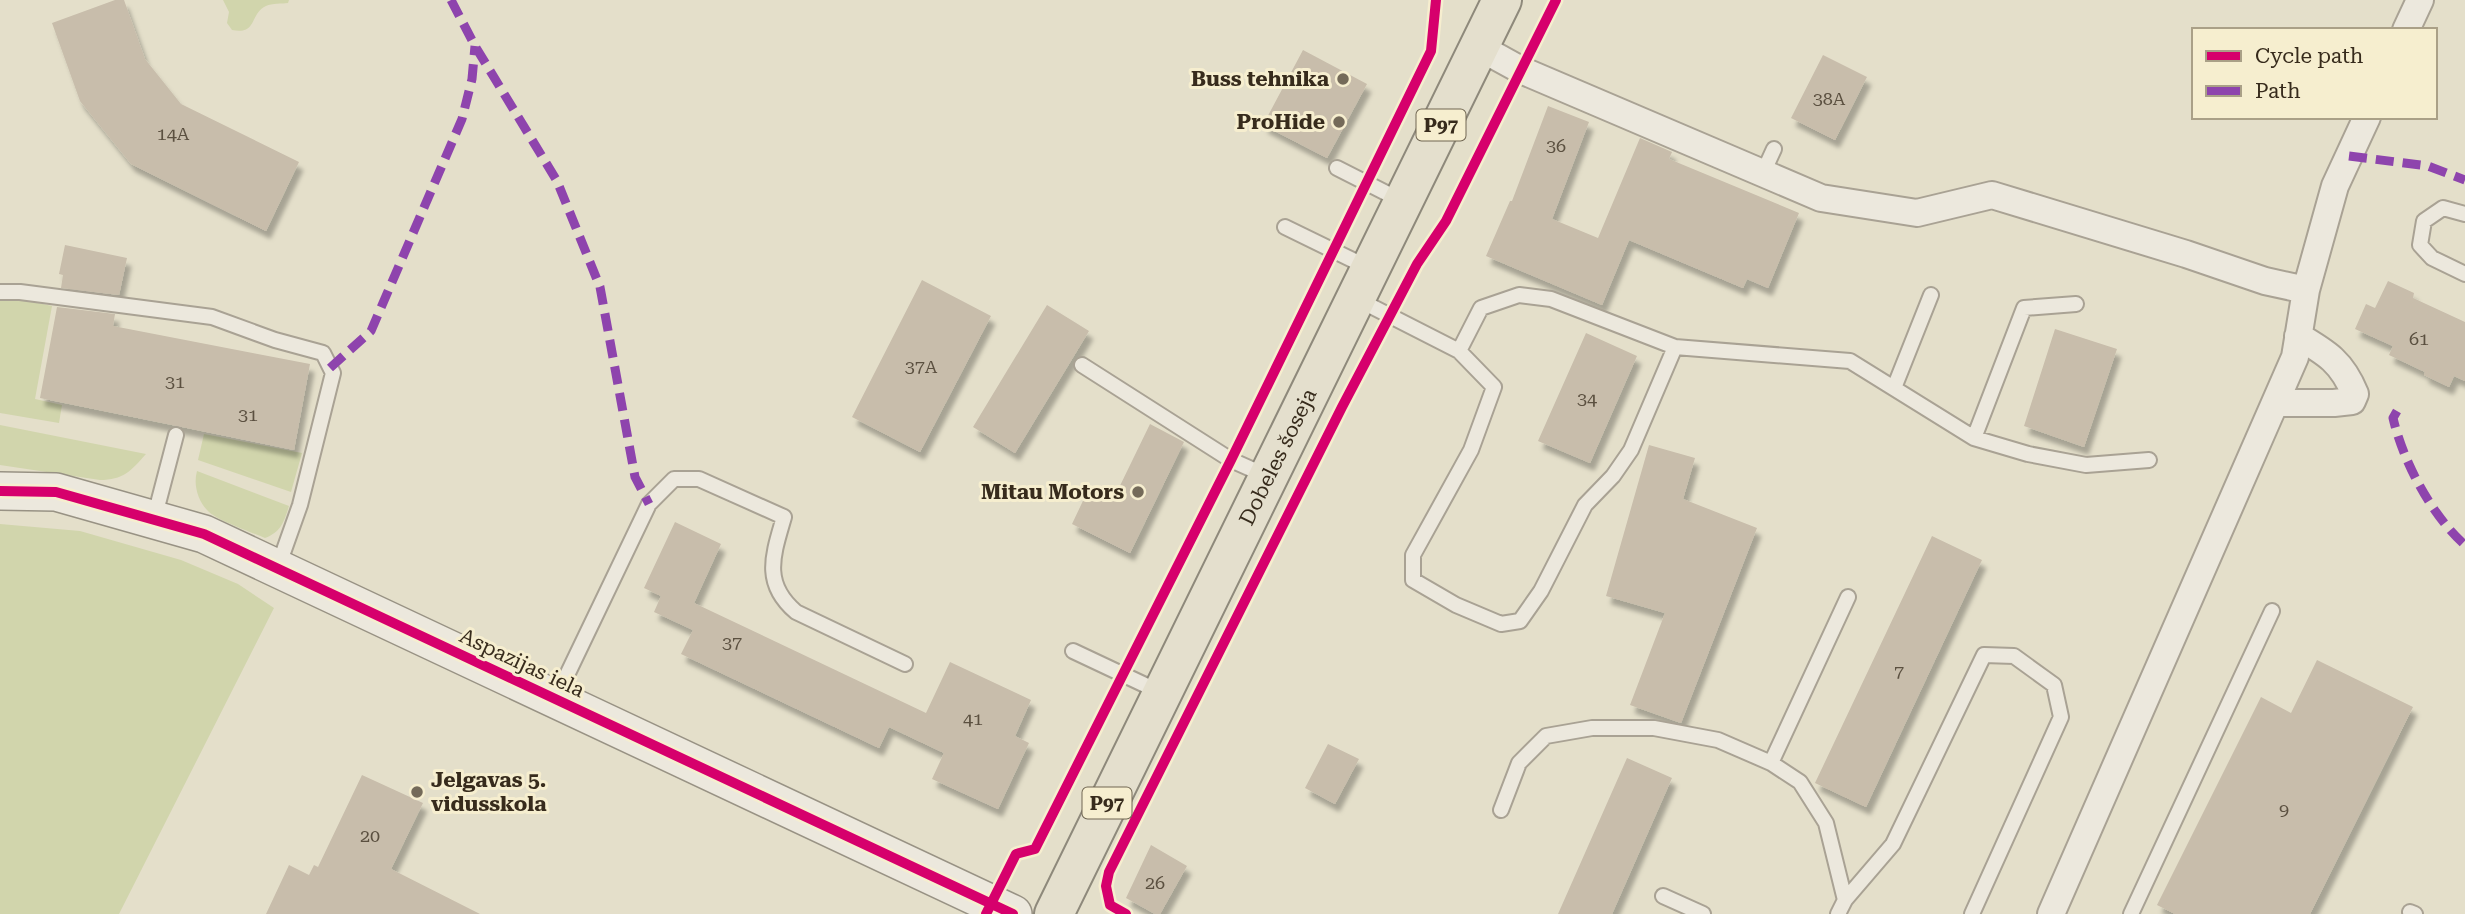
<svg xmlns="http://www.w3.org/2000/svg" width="2465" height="914" font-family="'Roboto Serif',serif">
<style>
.green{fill:#d1d5ac}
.building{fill:#c8bdab;filter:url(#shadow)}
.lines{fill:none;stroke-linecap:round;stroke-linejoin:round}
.lane-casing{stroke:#a9a294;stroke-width:18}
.street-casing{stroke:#a9a294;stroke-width:30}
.secondary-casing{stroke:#989284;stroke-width:40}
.primary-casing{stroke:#8e897b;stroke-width:42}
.lane{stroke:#ece8dd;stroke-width:14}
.street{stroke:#ece8dd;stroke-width:26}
.secondary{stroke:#ece8dd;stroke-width:37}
.primary{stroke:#e4dfcd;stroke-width:38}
.quiet{stroke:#8e44ad;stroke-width:9;stroke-dasharray:18 9;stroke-linecap:butt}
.cycleway-casing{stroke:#f6eecf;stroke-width:15}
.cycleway{stroke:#d6006c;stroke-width:10}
.poi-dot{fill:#746a59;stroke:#f6eecf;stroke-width:2.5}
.labels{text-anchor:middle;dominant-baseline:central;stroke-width:6;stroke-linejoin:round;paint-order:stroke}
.number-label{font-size:18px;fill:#5b5040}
.shield{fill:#f6eecf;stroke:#706652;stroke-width:2}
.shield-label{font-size:19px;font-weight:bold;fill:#372b1c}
.poi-label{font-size:21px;font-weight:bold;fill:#372b1c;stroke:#f6eecf;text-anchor:end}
.street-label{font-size:21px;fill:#372b1c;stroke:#f6eecf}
</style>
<defs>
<filter id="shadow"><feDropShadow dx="4.5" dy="8" stdDeviation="2" flood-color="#0004"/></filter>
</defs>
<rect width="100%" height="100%" fill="#e4dfca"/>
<path class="green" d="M 223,0 L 289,0 L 288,3 C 282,4 272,3 266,6 C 249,14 258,35 232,30 L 227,23 L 229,12 Z
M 0,299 L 20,299 L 52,306 L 35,399 L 62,405 L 59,423 L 0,413 Z
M 0,425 L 146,454 C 131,471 123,480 100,480 L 0,465 Z
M 204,434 L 302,453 L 291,492 L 198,460 Z
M 197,471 L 289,506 C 284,522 281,532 265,538 C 251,532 219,521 209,512 C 198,502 193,485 197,471 Z
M 0,524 L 80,531 L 181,560 L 238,584 L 274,608 L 119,914 L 0,914 Z"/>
<path class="building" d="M 115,0 L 124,0 L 145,59 L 181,104 L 299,162 L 266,231 L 131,164 L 80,101 L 52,23 Z
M 1303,50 L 1367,84 L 1327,158 L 1263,125 Z
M 1823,55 L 1867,77 L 1835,140 L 1791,118 Z
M 1548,106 L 1589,122 L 1552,219 L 1598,238 L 1640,138 L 1672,152 L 1669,159 L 1799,213 L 1768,288 L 1747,279 L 1743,288 L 1629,240 L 1602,305 L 1486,256 L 1510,201 L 1512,201 Z
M 65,245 L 127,258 L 119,295 L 61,288 L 63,275 L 59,274 Z
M 922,280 L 991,316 L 920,452 L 852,417 Z
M 2388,281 L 2414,293 L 2413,298 L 2465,322 L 2465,381 L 2454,376 L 2449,387 L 2424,375 L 2425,372 L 2389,355 L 2393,346 L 2355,329 L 2366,304 L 2375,308 Z
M 1047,305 L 1089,331 L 1015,453 L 973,427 Z
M 57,307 L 115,314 L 113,326 L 310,364 L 294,450 L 40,398 Z
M 2055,329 L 2117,349 L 2084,447 L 2024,426 Z
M 1586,333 L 1637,356 L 1590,463 L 1538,441 Z
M 1150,424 L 1184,442 L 1130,553 L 1072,524 L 1090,486 L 1114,498 Z
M 1649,445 L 1695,458 L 1683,499 L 1757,528 L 1681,723 L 1630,705 L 1665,613 L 1606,596 Z
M 675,522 L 721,544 L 694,603 L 926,713 L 950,662 L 1031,700 L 1015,736 L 1029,743 L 998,809 L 932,779 L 944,753 L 889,727 L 879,748 L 681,654 L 693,630 L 654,612 L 661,596 L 644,588 Z
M 1932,536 L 1982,560 L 1866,807 L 1815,783 Z
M 2317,660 L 2413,707 L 2310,914 L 2175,914 L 2157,905 L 2261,697 L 2291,713 Z
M 1328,744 L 1359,759 L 1335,804 L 1305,788 Z
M 1627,758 L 1672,778 L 1612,914 L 1558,914 Z
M 362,775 L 423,803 L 391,869 L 480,914 L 266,914 L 289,865 L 309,875 L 314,865 L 318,867 Z
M 1151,845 L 1187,866 L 1160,914 L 1155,914 L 1126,898 Z"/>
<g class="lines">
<defs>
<path id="lane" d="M 1337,168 L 1402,201
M 1763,173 L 1774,149
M 2465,214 L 2443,208 L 2424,221 L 2420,245 L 2432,258 L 2465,274
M 1285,227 L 1369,268
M 0,292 L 20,292 L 212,317 L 275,340 L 323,353 L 333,373 L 300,505 L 278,567
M 1357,299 L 1459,351 L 1481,308 L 1519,295 L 1551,299 L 1675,347 L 1850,361 L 1974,438 L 2028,454 L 2086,465 L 2149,460
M 1459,351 L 1494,387 L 1471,450 L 1413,555 L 1413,580 L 1456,605 L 1501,624 L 1520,621 L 1541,591 L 1585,505 L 1613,476 L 1631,450 L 1675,347
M 1082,365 L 1231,460 L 1267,476
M 1894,388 L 1931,295
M 1974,438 L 2024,308 L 2076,304
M 154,519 L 176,435
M 1073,651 L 1160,692
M 556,698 L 649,504 L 674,479 L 699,479 L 784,517 C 773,555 762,583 796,612 L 905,664
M 1771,763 L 1848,597
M 1501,810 L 1519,763 L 1546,736 L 1592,728 L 1654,728 L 1718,740 L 1771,763 L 1800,782 L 1826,823 L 1845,900
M 1663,896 L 1703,914
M 2410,912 L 2415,914
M 1838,914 L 1845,900 L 1893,844 L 1984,655 L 2014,656 L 2054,685 L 2061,717 L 1972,914
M 2131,914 L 2272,611"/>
<path id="street" d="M 2406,30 L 2420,0
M 1479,47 L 1521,70 L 1821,198 L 1917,213 L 1992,195 L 2186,254 L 2265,281 L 2306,290
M 2275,403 L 2334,403 L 2352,401 L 2355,394 C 2342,362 2327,353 2298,336
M 2051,914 L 2295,357 L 2306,290 L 2335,186 L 2367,117"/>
<path id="secondary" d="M 0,491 L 56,492 L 204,534 L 1013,914"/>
<g id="primary">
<path id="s1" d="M 1054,914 L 1502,0"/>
</g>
</defs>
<use href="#lane" class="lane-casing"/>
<use href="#street" class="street-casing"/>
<use href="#secondary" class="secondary-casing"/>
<use href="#primary" class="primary-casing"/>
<use href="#lane" class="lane"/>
<use href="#street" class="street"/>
<use href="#secondary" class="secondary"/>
<use href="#primary" class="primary"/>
<path class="quiet" d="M 451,0 L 475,46 L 557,181 L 600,287 L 635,477 L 649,504
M 2349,156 L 2428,166 L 2465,180
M 330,368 L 371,331 L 462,119 L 472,79 L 475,46
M 2397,411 L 2393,418 C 2403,461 2431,515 2465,545"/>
<defs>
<path id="cycleway" d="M 0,491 L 56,492 L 204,534 L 1013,914
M 986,914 L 1016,854 L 1035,849 L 1231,460 L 1431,51 L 1436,0
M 1126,914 L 1110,905 L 1106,886 L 1109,872 L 1342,407 L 1417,264 L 1446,221 L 1556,0"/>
</defs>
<use href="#cycleway" class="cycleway-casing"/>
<use href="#cycleway" class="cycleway"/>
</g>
<g class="poi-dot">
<circle cx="1343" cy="79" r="7"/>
<circle cx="1339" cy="122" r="7"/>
<circle cx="1138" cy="492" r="7"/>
<circle cx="417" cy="792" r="7"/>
</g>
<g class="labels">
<g class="number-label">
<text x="1829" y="98">38A</text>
<text x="173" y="133">14A</text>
<text x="1556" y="145">36</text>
<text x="2419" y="338">61</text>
<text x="921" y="366">37A</text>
<text x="175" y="381">31</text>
<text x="1587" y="398">34</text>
<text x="248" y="414">31</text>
<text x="732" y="642">37</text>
<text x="1899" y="671">7</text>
<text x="973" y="718">41</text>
<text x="2284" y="809">9</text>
<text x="370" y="835">20</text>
<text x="1155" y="882">26</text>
</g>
<g class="shield">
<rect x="1416.5" y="109.5" width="49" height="31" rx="5"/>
<rect x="1082.5" y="787.5" width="49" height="31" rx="5"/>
</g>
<g class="shield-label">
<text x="1441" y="125">P97</text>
<text x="1107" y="803">P97</text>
</g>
<g class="poi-label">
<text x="1329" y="79">Buss tehnika</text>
<text x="1325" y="122">ProHide</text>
<text x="1124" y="492">Mitau Motors</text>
<text x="431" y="780" text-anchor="start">Jelgavas 5.<tspan x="431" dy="24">vidusskola</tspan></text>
</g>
<g class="street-label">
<text stroke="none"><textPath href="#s1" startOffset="509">Dobeles šoseja</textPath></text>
<text transform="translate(522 663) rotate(25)">Aspazijas iela</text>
</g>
</g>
<rect x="2192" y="28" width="245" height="91" fill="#f6eecf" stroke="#aaa087" stroke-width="2"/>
<rect x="2206" y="51" width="35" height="10" fill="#d6006c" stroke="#aaa087" stroke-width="2"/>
<text x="2255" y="63" font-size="21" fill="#372b1c">Cycle path</text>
<rect x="2206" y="86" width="35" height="10" fill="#8e44ad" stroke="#aaa087" stroke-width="2"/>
<text x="2255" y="98" font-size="21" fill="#372b1c">Path</text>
</svg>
